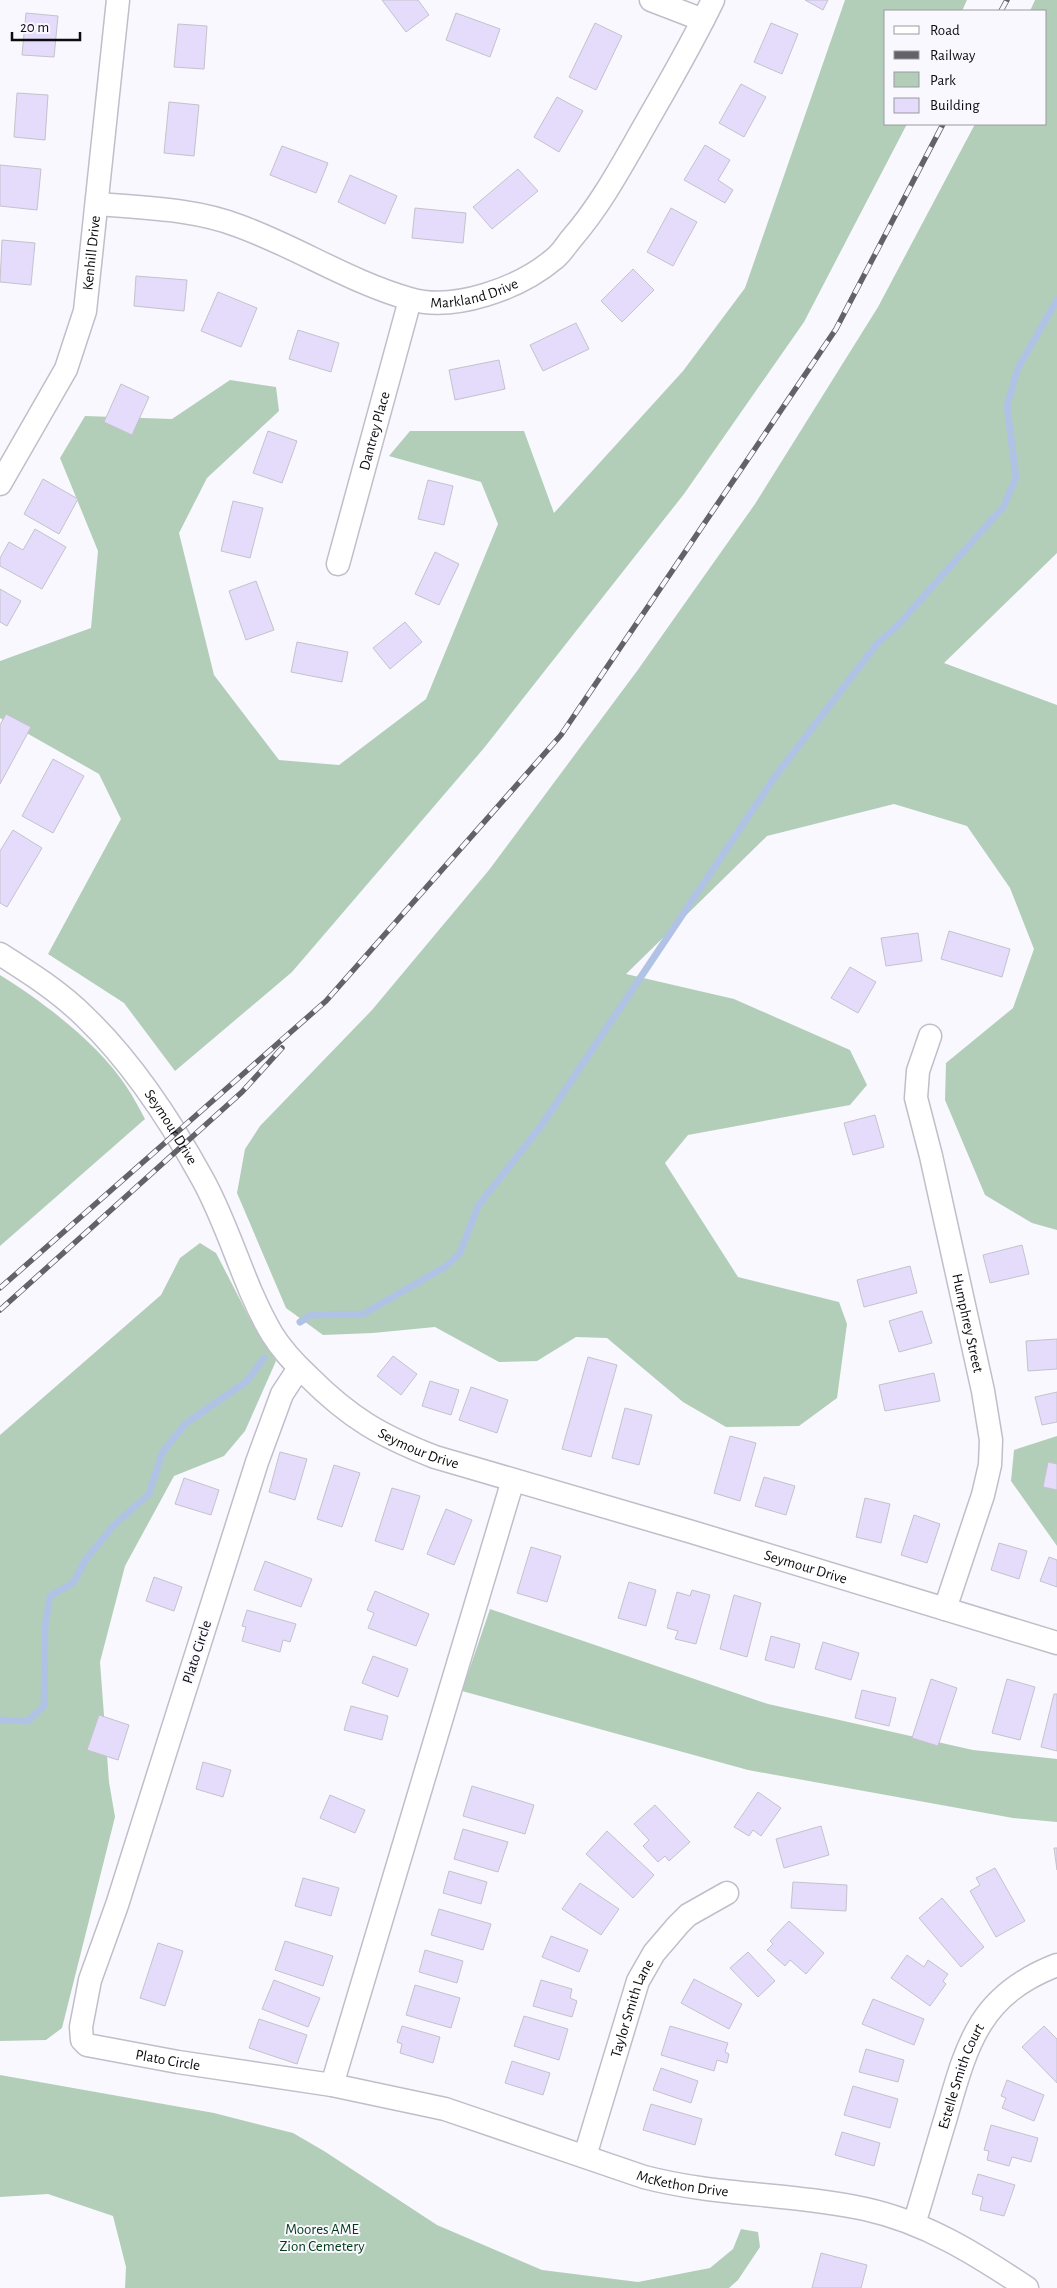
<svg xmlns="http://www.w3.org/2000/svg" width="1057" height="2288" font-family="'Alegreya Sans',sans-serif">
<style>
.green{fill:#b3ceb8}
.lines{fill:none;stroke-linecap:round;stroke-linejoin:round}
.stream{stroke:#b0c3e4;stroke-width:7}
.building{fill:#e4dcfa;stroke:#c4c2cd}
.minor-casing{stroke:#c0bec9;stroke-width:25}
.minor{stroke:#fff;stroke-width:22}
.rail-casing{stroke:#636266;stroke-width:5.5}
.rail{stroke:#f9f8fe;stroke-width:4;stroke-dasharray:11;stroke-linecap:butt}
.labels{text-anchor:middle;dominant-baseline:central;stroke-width:4;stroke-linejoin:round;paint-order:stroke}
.street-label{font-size:15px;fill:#0d0c0f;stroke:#f9f8fe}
.park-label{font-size:15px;fill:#013a17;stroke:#f9f8fe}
</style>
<rect width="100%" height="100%" fill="#f9f8fe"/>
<path class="green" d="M 845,0 L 967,0 L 962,11 L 886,11 L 886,124 L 907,124 L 804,322 L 684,494 L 484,748 L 292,972 L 175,1071 L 124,1003 L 48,954 L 121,819 L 99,774 L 0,718 L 0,661 L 91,628 L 98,551 L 60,458 L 85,416 L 172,419 L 230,380 L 276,387 L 279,411 L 207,478 L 179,533 L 214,675 L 279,760 L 339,765 L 426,699 L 498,524 L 481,482 L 389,456 L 410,431 L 524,431 L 554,513 L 683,371 L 745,288 Z
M 1035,0 L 1057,0 L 1057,553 L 944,663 L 1057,705 L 1057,1230 L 1032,1223 L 985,1195 L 945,1100 L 946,1063 L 1013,1008 L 1034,949 L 1010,888 L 967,826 L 894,804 L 767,836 L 626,974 L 734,999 L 850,1050 L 867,1085 L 850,1105 L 688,1135 L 665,1163 L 738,1277 L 839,1302 L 847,1324 L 837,1398 L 799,1426 L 726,1427 L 683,1402 L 607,1338 L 576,1337 L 537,1361 L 499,1362 L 435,1327 L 373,1333 L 323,1335 L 286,1308 L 237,1193 L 245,1149 L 260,1126 L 372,1010 L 489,870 L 637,671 L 755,504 L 878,307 L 975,124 L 1046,124 L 1046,11 L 1030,11 Z
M 0,975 C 42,1001 99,1044 126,1086 C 133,1096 139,1108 145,1119 L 0,1246 Z
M 200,1243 L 216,1253 L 249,1317 L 276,1361 L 245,1431 L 224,1456 L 174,1476 L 125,1566 L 100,1662 L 109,1782 L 115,1817 L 62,2028 L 46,2040 L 0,2041 L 0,1435 L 161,1295 L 180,1258 Z
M 1057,1436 L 1057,1546 L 1011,1481 L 1014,1450 Z
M 490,1609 L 768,1704 L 973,1750 L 1057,1759 L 1057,1822 L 1013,1818 L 748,1770 L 462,1691 Z
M 0,2075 L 214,2113 L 293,2133 L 324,2151 L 437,2225 L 542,2270 L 638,2282 L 710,2268 L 733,2249 L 741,2229 L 758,2232 L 760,2247 L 738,2280 L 729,2288 L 125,2288 L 126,2267 L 113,2216 L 48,2194 L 0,2197 Z"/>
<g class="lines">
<path class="stream" d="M 300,1322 L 311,1315 L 363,1314 L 445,1267 L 460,1253 L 478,1206 L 541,1126 L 774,778 L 876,645 L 900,623 L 1004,506 L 1016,477 L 1007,406 L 1018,368 L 1057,300
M 0,1720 L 28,1721 L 44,1706 L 45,1626 L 50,1596 L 73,1583 L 86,1559 L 114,1525 L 149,1494 L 162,1453 L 185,1424 L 247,1381 L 264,1358"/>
</g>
<path class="building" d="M 382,0 L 418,0 L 429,15 L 406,32 Z
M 805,0 L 828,0 L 823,10 Z
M 26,13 L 58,16 L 54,57 L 22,55 Z
M 456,13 L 500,29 L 490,57 L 446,40 Z
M 595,23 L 622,36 L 596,90 L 569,77 Z
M 771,23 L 798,34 L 782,74 L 754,62 Z
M 178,24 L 207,26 L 204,69 L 174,67 Z
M 741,84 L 766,97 L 744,137 L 719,123 Z
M 17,93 L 48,95 L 45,140 L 14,137 Z
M 557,97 L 583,111 L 559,152 L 534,137 Z
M 169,102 L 199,105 L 194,156 L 164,153 Z
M 705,145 L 730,160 L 718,180 L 733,190 L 725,203 L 684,180 Z
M 282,146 L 328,163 L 316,193 L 270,175 Z
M 0,165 L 41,169 L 37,210 L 0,206 Z
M 518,169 L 538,191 L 492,229 L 473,207 Z
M 350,175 L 397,196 L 385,224 L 338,202 Z
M 415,208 L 466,213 L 463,243 L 412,238 Z
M 671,208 L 697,222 L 673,266 L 647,252 Z
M 2,240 L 35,243 L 31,285 L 0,282 Z
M 633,269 L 654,290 L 622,322 L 601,301 Z
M 136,276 L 187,280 L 184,311 L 134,306 Z
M 218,292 L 257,308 L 241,347 L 201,331 Z
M 576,323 L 589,349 L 543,371 L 530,345 Z
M 298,330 L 339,343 L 331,372 L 289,359 Z
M 499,360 L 505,389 L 455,400 L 449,370 Z
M 121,384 L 149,397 L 132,435 L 104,422 Z
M 268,431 L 297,441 L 282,483 L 253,473 Z
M 43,479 L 78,499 L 59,534 L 24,514 Z
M 428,480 L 453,486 L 444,525 L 418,519 Z
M 233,501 L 263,508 L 250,558 L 221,551 Z
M 35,529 L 66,547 L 42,589 L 0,566 L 0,558 L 9,542 L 23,550 Z
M 435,552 L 459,564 L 439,605 L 415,594 Z
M 256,581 L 274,630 L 246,640 L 229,591 Z
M 0,589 L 21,601 L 7,626 L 0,622 Z
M 405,622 L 422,642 L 390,669 L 373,648 Z
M 297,642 L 348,652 L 342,682 L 291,672 Z
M 6,714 L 31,727 L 0,784 L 0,725 Z
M 53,759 L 84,776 L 53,833 L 22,816 Z
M 13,830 L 42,848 L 7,907 L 0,903 L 0,851 Z
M 949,931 L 1010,949 L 1002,977 L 941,959 Z
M 918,933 L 922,961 L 886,966 L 881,938 Z
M 850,967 L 876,982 L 858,1013 L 831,998 Z
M 875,1115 L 884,1147 L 853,1155 L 844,1123 Z
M 1022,1245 L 1029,1274 L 990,1283 L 983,1255 Z
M 910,1266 L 917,1293 L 864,1307 L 857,1280 Z
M 922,1311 L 932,1343 L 899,1352 L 889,1321 Z
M 1057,1339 L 1057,1369 L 1028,1371 L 1026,1341 Z
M 393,1356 L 417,1374 L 401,1395 L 377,1376 Z
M 588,1357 L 617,1365 L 591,1457 L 562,1449 Z
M 934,1373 L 940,1401 L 885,1411 L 879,1385 Z
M 430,1381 L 459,1390 L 451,1415 L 422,1406 Z
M 471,1387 L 508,1400 L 497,1433 L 459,1420 Z
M 1057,1392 L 1057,1422 L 1042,1425 L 1035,1397 Z
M 625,1408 L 652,1415 L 639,1465 L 612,1458 Z
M 730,1436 L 756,1443 L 740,1501 L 714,1493 Z
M 280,1452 L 307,1459 L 295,1500 L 269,1492 Z
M 1048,1462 L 1057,1464 L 1057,1490 L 1043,1487 Z
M 334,1465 L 360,1473 L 342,1527 L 317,1519 Z
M 764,1477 L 795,1486 L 786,1515 L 755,1506 Z
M 184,1478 L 219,1490 L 211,1515 L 175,1504 Z
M 392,1488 L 420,1496 L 403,1550 L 375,1541 Z
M 865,1498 L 890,1504 L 881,1543 L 856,1537 Z
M 446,1509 L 472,1520 L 454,1565 L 427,1554 Z
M 914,1515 L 940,1524 L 927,1563 L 901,1555 Z
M 999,1543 L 1027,1551 L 1019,1579 L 991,1570 Z
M 531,1547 L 561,1556 L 547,1602 L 517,1593 Z
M 1049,1557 L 1057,1560 L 1057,1587 L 1040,1581 Z
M 265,1561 L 312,1579 L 301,1607 L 254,1590 Z
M 154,1577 L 182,1587 L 174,1611 L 146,1601 Z
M 629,1582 L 656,1590 L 646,1626 L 618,1618 Z
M 692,1590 L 710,1595 L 696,1644 L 675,1639 L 678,1631 L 667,1628 L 677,1592 L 690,1596 Z
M 375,1591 L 429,1614 L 416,1646 L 368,1628 L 374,1613 L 367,1610 Z
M 734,1595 L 761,1603 L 747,1657 L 720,1649 Z
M 247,1610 L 296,1624 L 290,1642 L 283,1640 L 280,1652 L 242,1641 L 246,1627 L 242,1626 Z
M 771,1636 L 800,1644 L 794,1668 L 765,1660 Z
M 823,1642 L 859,1653 L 851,1680 L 815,1669 Z
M 373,1656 L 408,1669 L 398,1697 L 362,1683 Z
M 931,1679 L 957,1688 L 938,1746 L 912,1738 Z
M 1007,1679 L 1035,1687 L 1020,1740 L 992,1733 Z
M 862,1690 L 896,1698 L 889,1726 L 855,1718 Z
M 1054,1694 L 1057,1694 L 1057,1751 L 1041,1747 Z
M 351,1706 L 388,1716 L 382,1740 L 344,1730 Z
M 99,1715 L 129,1725 L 118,1760 L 87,1750 Z
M 203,1762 L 231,1770 L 223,1797 L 196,1789 Z
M 472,1786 L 534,1805 L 525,1834 L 463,1816 Z
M 758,1792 L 781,1808 L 761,1836 L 753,1830 L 749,1836 L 734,1827 Z
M 330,1795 L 365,1810 L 355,1833 L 320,1818 Z
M 655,1805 L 690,1842 L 669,1861 L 665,1856 L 658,1862 L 643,1846 L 649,1840 L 634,1824 Z
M 821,1826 L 829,1855 L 784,1868 L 776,1839 Z
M 463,1829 L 508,1842 L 498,1872 L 454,1859 Z
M 607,1831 L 654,1875 L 633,1898 L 586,1854 Z
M 1054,1848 L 1057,1848 L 1057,1870 Z
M 995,1868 L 1025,1921 L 996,1937 L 970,1891 L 980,1885 L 976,1878 Z
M 449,1871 L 487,1882 L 481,1904 L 443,1893 Z
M 303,1878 L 339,1888 L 331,1916 L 295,1906 Z
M 793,1882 L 847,1885 L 846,1911 L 791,1908 Z
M 580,1883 L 619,1909 L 601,1935 L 562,1909 Z
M 942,1898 L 984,1947 L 961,1967 L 919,1918 Z
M 439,1909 L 491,1924 L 483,1950 L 431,1935 Z
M 789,1921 L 824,1953 L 806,1974 L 790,1960 L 785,1966 L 767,1950 L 773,1944 L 770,1941 Z
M 551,1936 L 588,1950 L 579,1972 L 542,1957 Z
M 285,1941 L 333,1956 L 323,1986 L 275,1970 Z
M 158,1943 L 183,1951 L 165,2006 L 140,1998 Z
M 425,1950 L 463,1961 L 457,1983 L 419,1972 Z
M 748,1952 L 775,1981 L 758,1997 L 730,1968 Z
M 907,1955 L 924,1967 L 928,1960 L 948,1974 L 943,1981 L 946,1984 L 930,2006 L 891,1978 Z
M 694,1979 L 742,2004 L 729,2029 L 681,2003 Z
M 274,1980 L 320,1998 L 308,2027 L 262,2009 Z
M 541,1980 L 572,1989 L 570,1998 L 577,2001 L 572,2017 L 533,2006 Z
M 415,1985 L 460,1998 L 451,2028 L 406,2015 Z
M 873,1999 L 924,2019 L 914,2045 L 862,2024 Z
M 524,2016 L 568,2029 L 559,2060 L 514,2046 Z
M 259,2019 L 307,2035 L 297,2064 L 249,2048 Z
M 402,2026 L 440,2037 L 433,2063 L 400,2053 L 402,2044 L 397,2042 Z
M 670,2026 L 728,2043 L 725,2052 L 729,2054 L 727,2063 L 717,2060 L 714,2071 L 661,2055 Z
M 1044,2026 L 1057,2039 L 1057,2083 L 1022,2047 Z
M 866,2049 L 904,2060 L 898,2082 L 859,2072 Z
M 512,2061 L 550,2073 L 543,2095 L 505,2083 Z
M 661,2068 L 698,2081 L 691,2103 L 653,2090 Z
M 1007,2080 L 1044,2095 L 1034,2121 L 1002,2108 L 1006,2098 L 1001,2096 Z
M 853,2086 L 898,2099 L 890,2128 L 844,2115 Z
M 651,2104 L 702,2119 L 695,2145 L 643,2130 Z
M 991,2125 L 1038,2138 L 1031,2162 L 1012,2157 L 1009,2166 L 987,2160 L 989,2151 L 984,2150 Z
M 842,2132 L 880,2143 L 874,2166 L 835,2155 Z
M 978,2174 L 1015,2185 L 1004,2216 L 980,2210 L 983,2197 L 972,2194 Z
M 821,2253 L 867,2265 L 861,2288 L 812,2288 Z"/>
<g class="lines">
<defs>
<g id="minor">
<path d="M 651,0 L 703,20"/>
<path id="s1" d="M 98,204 C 145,208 195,209 239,226 C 297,247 350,282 410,299 C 454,312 520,288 554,259 C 561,254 566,245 572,238 C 598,208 617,174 637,139 C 663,93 690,48 713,0"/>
<path id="s2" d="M 0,484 L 66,369 L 85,311 L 118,0"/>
<path id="s3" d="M 338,564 L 410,300"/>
<path id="s4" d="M 0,954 C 30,973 60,992 85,1017 C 133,1063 170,1120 202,1178 C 230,1228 243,1285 272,1334 C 282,1350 295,1364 309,1377 C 350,1418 381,1436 435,1457 L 692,1532 L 1057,1643"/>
<path id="s5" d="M 930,1036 L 918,1071 L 916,1098 L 931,1156 L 983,1391 L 991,1440 L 990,1465 L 983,1495 L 945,1609"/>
<path id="s6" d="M 299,1368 L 282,1394 L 257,1462 L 117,1905 L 90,1980 L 81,2027 L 82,2040 L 87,2045 L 178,2062 L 332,2085 L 513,1480"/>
<path id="s7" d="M 332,2085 L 445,2109 L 644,2177 C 716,2196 792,2193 865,2209 C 925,2222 976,2254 1027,2288"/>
<path id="s8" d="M 585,2156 L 638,1981 L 654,1953 L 678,1925 L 688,1915 L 727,1893"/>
<path id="s9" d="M 914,2224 C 925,2189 935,2153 946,2117 C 967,2044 979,1995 1057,1965"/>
</g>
</defs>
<use href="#minor" class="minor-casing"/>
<use href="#minor" class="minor"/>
<defs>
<path id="rail" d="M 1001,11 L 1007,0
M 0,1288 L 326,1001 L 561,735 L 836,329 L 943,124
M 0,1310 L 242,1092 L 282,1048"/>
</defs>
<use href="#rail" class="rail-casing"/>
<use href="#rail" class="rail"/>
</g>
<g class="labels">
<g class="street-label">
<text stroke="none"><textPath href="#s2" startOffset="252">Kenhill Drive</textPath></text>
<text stroke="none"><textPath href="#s1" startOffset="395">Markland Drive</textPath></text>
<text stroke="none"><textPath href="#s3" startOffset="138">Dantrey Place</textPath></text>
<text stroke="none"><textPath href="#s4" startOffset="246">Seymour Drive</textPath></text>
<text stroke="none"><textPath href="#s5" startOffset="295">Humphrey Street</textPath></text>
<text stroke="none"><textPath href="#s4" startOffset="666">Seymour Drive</textPath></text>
<text stroke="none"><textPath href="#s4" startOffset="1071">Seymour Drive</textPath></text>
<text transform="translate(197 1652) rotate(-72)">Plato Circle</text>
<text stroke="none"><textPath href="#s8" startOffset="155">Taylor Smith Lane</textPath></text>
<text stroke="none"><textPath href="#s6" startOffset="798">Plato Circle</textPath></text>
<text stroke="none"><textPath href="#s9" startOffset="155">Estelle Smith Court</textPath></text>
<text stroke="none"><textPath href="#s7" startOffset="365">McKethon Drive</textPath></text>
</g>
<g class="park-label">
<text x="322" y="2229">Moores AME<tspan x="322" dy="17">Zion Cemetery</tspan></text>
</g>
</g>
<rect x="884" y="10" width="162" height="115" fill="#f9f8fe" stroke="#9b9a9e"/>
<rect x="894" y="26" width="25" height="8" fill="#ffffff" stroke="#9b9a9e"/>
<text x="930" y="35" font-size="15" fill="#0d0c0f">Road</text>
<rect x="894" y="51" width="25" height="8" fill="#636266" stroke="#9b9a9e"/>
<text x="930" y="60" font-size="15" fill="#0d0c0f">Railway</text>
<rect x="894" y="72" width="25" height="15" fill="#b3ceb8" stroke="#9b9a9e"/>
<text x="930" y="85" font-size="15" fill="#0d0c0f">Park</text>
<rect x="894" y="98" width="25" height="15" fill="#e4dcfa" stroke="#9b9a9e"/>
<text x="930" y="110" font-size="15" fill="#0d0c0f">Building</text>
<path d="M12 32v8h68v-8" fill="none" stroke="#0d0c0f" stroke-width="2.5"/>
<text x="20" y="32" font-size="15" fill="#0d0c0f" stroke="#f9f8fe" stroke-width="4" paint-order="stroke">20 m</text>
</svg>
